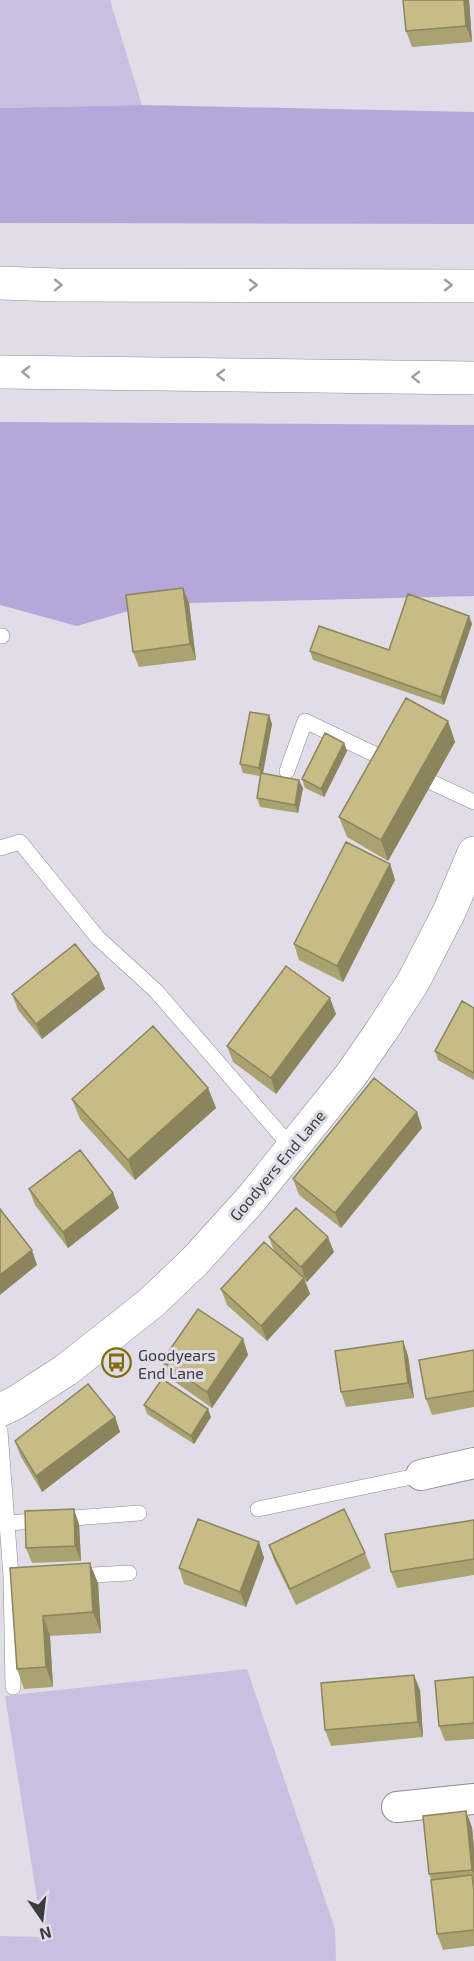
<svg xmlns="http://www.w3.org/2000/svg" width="474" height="1961" font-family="'Exo 2',sans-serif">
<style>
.green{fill:#c9c0e1}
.forest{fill:#b5a7da}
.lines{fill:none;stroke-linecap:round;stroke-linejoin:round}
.service-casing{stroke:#8d8a94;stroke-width:16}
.minor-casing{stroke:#8d8a94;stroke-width:32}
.tertiary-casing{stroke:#8d8a94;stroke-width:34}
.motorway-casing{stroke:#8d8a94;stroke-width:34}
.service{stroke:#fff;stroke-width:15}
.minor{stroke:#fff;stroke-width:30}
.tertiary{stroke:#fff;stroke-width:33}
.motorway{stroke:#fff;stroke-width:33}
.wall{fill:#aba272}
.shaded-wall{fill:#8b845d}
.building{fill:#c7bc85;stroke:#8b845d;stroke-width:1.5}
.oneway{stroke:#9e9d9f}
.labels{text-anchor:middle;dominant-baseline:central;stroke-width:6;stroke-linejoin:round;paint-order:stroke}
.street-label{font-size:16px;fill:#3c3b3f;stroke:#e0dde8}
.poi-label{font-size:16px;fill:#3c3b3f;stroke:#e0dde8;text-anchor:start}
</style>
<rect width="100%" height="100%" fill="#e0dde8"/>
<path class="green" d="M 0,0 L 110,0 L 142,105 L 0,108 Z
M 247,1669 L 335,1929 L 336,1961 L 0,1961 L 0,1936 L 43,1937 L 5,1696 Z"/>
<path class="forest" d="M 142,105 L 474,112 L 474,224 L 0,223 L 0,108 Z
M 0,422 L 474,425 L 474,596 L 189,603 L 132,610 L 77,626 L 0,605 Z"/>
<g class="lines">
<defs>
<path id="service" d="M 0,636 L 2,636
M 287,771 L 305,721 L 393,763
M 414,774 L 474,802
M 0,848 L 20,842 L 98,938 L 156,991 L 292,1148
M 0,1431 L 11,1576 L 13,1687
M 258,1509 L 421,1475
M 8,1523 L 139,1513
M 74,1576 L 129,1573"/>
<path id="minor" d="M 421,1475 L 474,1463
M 397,1807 L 474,1799"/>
<path id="tertiary" d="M 0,1410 L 15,1403 L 66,1370 L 151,1303 L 195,1261 L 252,1198 L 351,1075 L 382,1030 L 413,982 L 449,912 L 474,853"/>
<path id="motorway" d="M 0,283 L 59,285 L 474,286
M 0,372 L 474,378"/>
</defs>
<use href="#service" class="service-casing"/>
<use href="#minor" class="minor-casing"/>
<use href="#tertiary" class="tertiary-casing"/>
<use href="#motorway" class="motorway-casing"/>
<use href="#service" class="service"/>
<use href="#minor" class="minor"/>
<use href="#tertiary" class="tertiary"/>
<use href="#motorway" class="motorway"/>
</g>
<path class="wall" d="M 469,0 L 472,42 L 412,47 L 406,31 Z
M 183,588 L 189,603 L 196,660 L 139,667 L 133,652 Z
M 469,616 L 472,624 L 444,705 L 313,660 L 310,651 L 389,650 Z
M 269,715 L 272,724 L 263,774 L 303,788 L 298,813 L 260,807 L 257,798 L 260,776 L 243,773 L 240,764 Z
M 448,721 L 455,742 L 388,861 L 347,837 L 339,817 Z
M 344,743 L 347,751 L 324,797 L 305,788 L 302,779 Z
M 390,864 L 395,880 L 343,982 L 299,960 L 294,944 Z
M 99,974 L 105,989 L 42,1039 L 18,1010 L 12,994 Z
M 474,1008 L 474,1080 L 438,1060 L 435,1051 Z
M 336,1014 L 276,1094 L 233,1062 L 227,1046 Z
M 208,1088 L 216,1108 L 135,1180 L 80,1119 L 72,1099 Z
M 417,1112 L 422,1128 L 341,1228 L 299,1195 L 293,1179 Z
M 29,1189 L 113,1193 L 119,1208 L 68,1248 L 35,1205 Z
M 269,1237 L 334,1252 L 307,1282 L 304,1280 L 310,1294 L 267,1341 L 227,1305 L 221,1289 L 274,1251 Z
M 243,1339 L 248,1355 L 212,1408 L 168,1377 L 162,1361 Z
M 403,1341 L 408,1356 L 414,1398 L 346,1407 L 341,1392 Z
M 474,1350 L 474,1407 L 432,1415 L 426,1399 Z
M 144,1405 L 211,1417 L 194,1444 L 147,1414 Z
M 115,1417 L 120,1432 L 42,1492 L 21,1457 L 15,1441 Z
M 474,1520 L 474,1575 L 397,1588 L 391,1572 Z
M 79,1524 L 81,1561 L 32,1563 L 26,1548 Z
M 259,1542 L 264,1558 L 246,1607 L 184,1584 L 179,1568 Z
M 269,1545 L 365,1553 L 371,1568 L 296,1605 L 274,1560 Z
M 10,1568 L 98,1583 L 101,1633 L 50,1636 L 53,1687 L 24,1689 L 17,1669 Z
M 474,1677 L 474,1739 L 445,1741 L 439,1726 Z
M 420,1690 L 423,1737 L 331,1746 L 325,1730 Z
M 472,1827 L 474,1849 L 474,1946 L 443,1950 L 437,1934 L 431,1879 L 429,1874 Z"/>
<path class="shaded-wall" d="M 464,0 L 469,0 L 472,42 L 466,26 Z
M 183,588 L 189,603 L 196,660 L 190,644 Z
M 469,616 L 472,624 L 444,705 L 441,697 Z
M 269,715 L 272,724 L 262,777 L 259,768 Z
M 448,721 L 455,742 L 388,861 L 381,840 Z
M 344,743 L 347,751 L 324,797 L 321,789 Z
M 299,780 L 303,788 L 298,813 L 295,805 Z
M 390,864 L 395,880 L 343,982 L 337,966 Z
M 99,974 L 105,989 L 42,1039 L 36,1024 Z
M 330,998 L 336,1014 L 276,1094 L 271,1078 Z
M 208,1088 L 216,1108 L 135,1180 L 128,1160 Z
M 417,1112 L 422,1128 L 341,1228 L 335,1213 Z
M 113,1193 L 119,1208 L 68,1248 L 63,1232 Z
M 328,1237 L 334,1252 L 307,1282 L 301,1267 Z
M 32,1250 L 37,1265 L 0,1295 L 0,1275 Z
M 304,1278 L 310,1294 L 267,1341 L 261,1326 Z
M 243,1339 L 248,1355 L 212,1408 L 207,1392 Z
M 403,1341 L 408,1356 L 414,1398 L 408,1383 Z
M 208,1409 L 211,1417 L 194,1444 L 191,1436 Z
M 115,1417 L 120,1432 L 42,1492 L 36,1476 Z
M 74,1509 L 79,1524 L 81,1561 L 75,1546 Z
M 259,1542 L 264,1558 L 246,1607 L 240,1592 Z
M 90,1563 L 98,1583 L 101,1633 L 93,1612 Z
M 43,1616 L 50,1636 L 53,1687 L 46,1667 Z
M 414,1675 L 420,1690 L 423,1737 L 418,1722 Z
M 466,1811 L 472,1827 L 474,1849 L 474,1875 L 472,1870 Z"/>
<path class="building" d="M 403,0 L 464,0 L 466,26 L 406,31 Z
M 183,588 L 190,644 L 133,652 L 126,595 Z
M 408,594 L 469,616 L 441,697 L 310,651 L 319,626 L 389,650 Z
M 406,698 L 448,721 L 381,840 L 339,817 Z
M 250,712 L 269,715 L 259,768 L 240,764 Z
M 325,733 L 344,743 L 321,789 L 302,779 Z
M 261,773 L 299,780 L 295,805 L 257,798 Z
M 346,842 L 390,864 L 337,966 L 294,944 Z
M 75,944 L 99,974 L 36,1024 L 12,994 Z
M 286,966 L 330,998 L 271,1078 L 227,1046 Z
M 462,1001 L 474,1008 L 474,1073 L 435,1051 Z
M 153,1026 L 208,1088 L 128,1160 L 72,1099 Z
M 374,1078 L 417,1112 L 335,1213 L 293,1179 Z
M 80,1150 L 113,1193 L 63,1232 L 29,1189 Z
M 296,1208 L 328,1237 L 301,1267 L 269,1237 Z
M 0,1209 L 32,1250 L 0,1275 Z
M 264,1242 L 304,1278 L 261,1326 L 221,1289 Z
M 198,1309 L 243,1339 L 207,1392 L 162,1361 Z
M 403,1341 L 408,1383 L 341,1392 L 335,1351 Z
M 474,1350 L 474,1391 L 426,1399 L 419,1360 Z
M 162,1379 L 208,1409 L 191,1436 L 144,1405 Z
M 88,1384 L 115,1417 L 36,1476 L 15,1441 Z
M 74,1509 L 75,1546 L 26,1548 L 25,1511 Z
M 344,1509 L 365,1553 L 290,1589 L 269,1545 Z
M 198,1519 L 259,1542 L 240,1592 L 179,1568 Z
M 474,1520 L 474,1559 L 391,1572 L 385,1534 Z
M 90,1563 L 93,1612 L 43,1616 L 46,1667 L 17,1669 L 10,1568 Z
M 414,1675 L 418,1722 L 325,1730 L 321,1683 Z
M 474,1677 L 474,1723 L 439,1726 L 435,1681 Z
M 466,1811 L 472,1870 L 429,1874 L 423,1816 Z
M 472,1875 L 474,1891 L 474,1930 L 437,1934 L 431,1880 Z"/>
<defs><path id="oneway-chevron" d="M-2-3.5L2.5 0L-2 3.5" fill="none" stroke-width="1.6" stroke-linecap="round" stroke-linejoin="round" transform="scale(1.5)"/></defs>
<g class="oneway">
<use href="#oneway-chevron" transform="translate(58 285) rotate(1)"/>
<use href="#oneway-chevron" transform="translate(253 285)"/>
<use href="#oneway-chevron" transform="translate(448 285)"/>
<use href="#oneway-chevron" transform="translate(26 372) rotate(-179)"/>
<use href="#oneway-chevron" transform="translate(221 375) rotate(-179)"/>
<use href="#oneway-chevron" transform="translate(416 377) rotate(-179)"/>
</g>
<defs>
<symbol id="bus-ring" viewBox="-11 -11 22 22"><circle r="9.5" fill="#e0dde8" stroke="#7d6c07" stroke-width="1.5"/><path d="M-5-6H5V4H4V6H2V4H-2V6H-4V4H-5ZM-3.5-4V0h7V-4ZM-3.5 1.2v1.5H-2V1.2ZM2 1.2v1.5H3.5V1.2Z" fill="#7d6c07"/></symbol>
</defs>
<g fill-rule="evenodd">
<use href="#bus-ring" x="100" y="1346" width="33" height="33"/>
</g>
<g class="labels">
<g class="street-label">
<text transform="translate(277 1165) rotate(-50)">Goodyers End Lane</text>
</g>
<g class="poi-label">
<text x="138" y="1354">Goodyears<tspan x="138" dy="18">End Lane</tspan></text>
</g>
</g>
<g transform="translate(42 1919) rotate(166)" stroke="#e0dde8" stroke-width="4.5" paint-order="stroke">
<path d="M0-4.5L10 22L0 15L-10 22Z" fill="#3c3b3f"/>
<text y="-9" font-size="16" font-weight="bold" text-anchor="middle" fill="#3c3b3f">N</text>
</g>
</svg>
